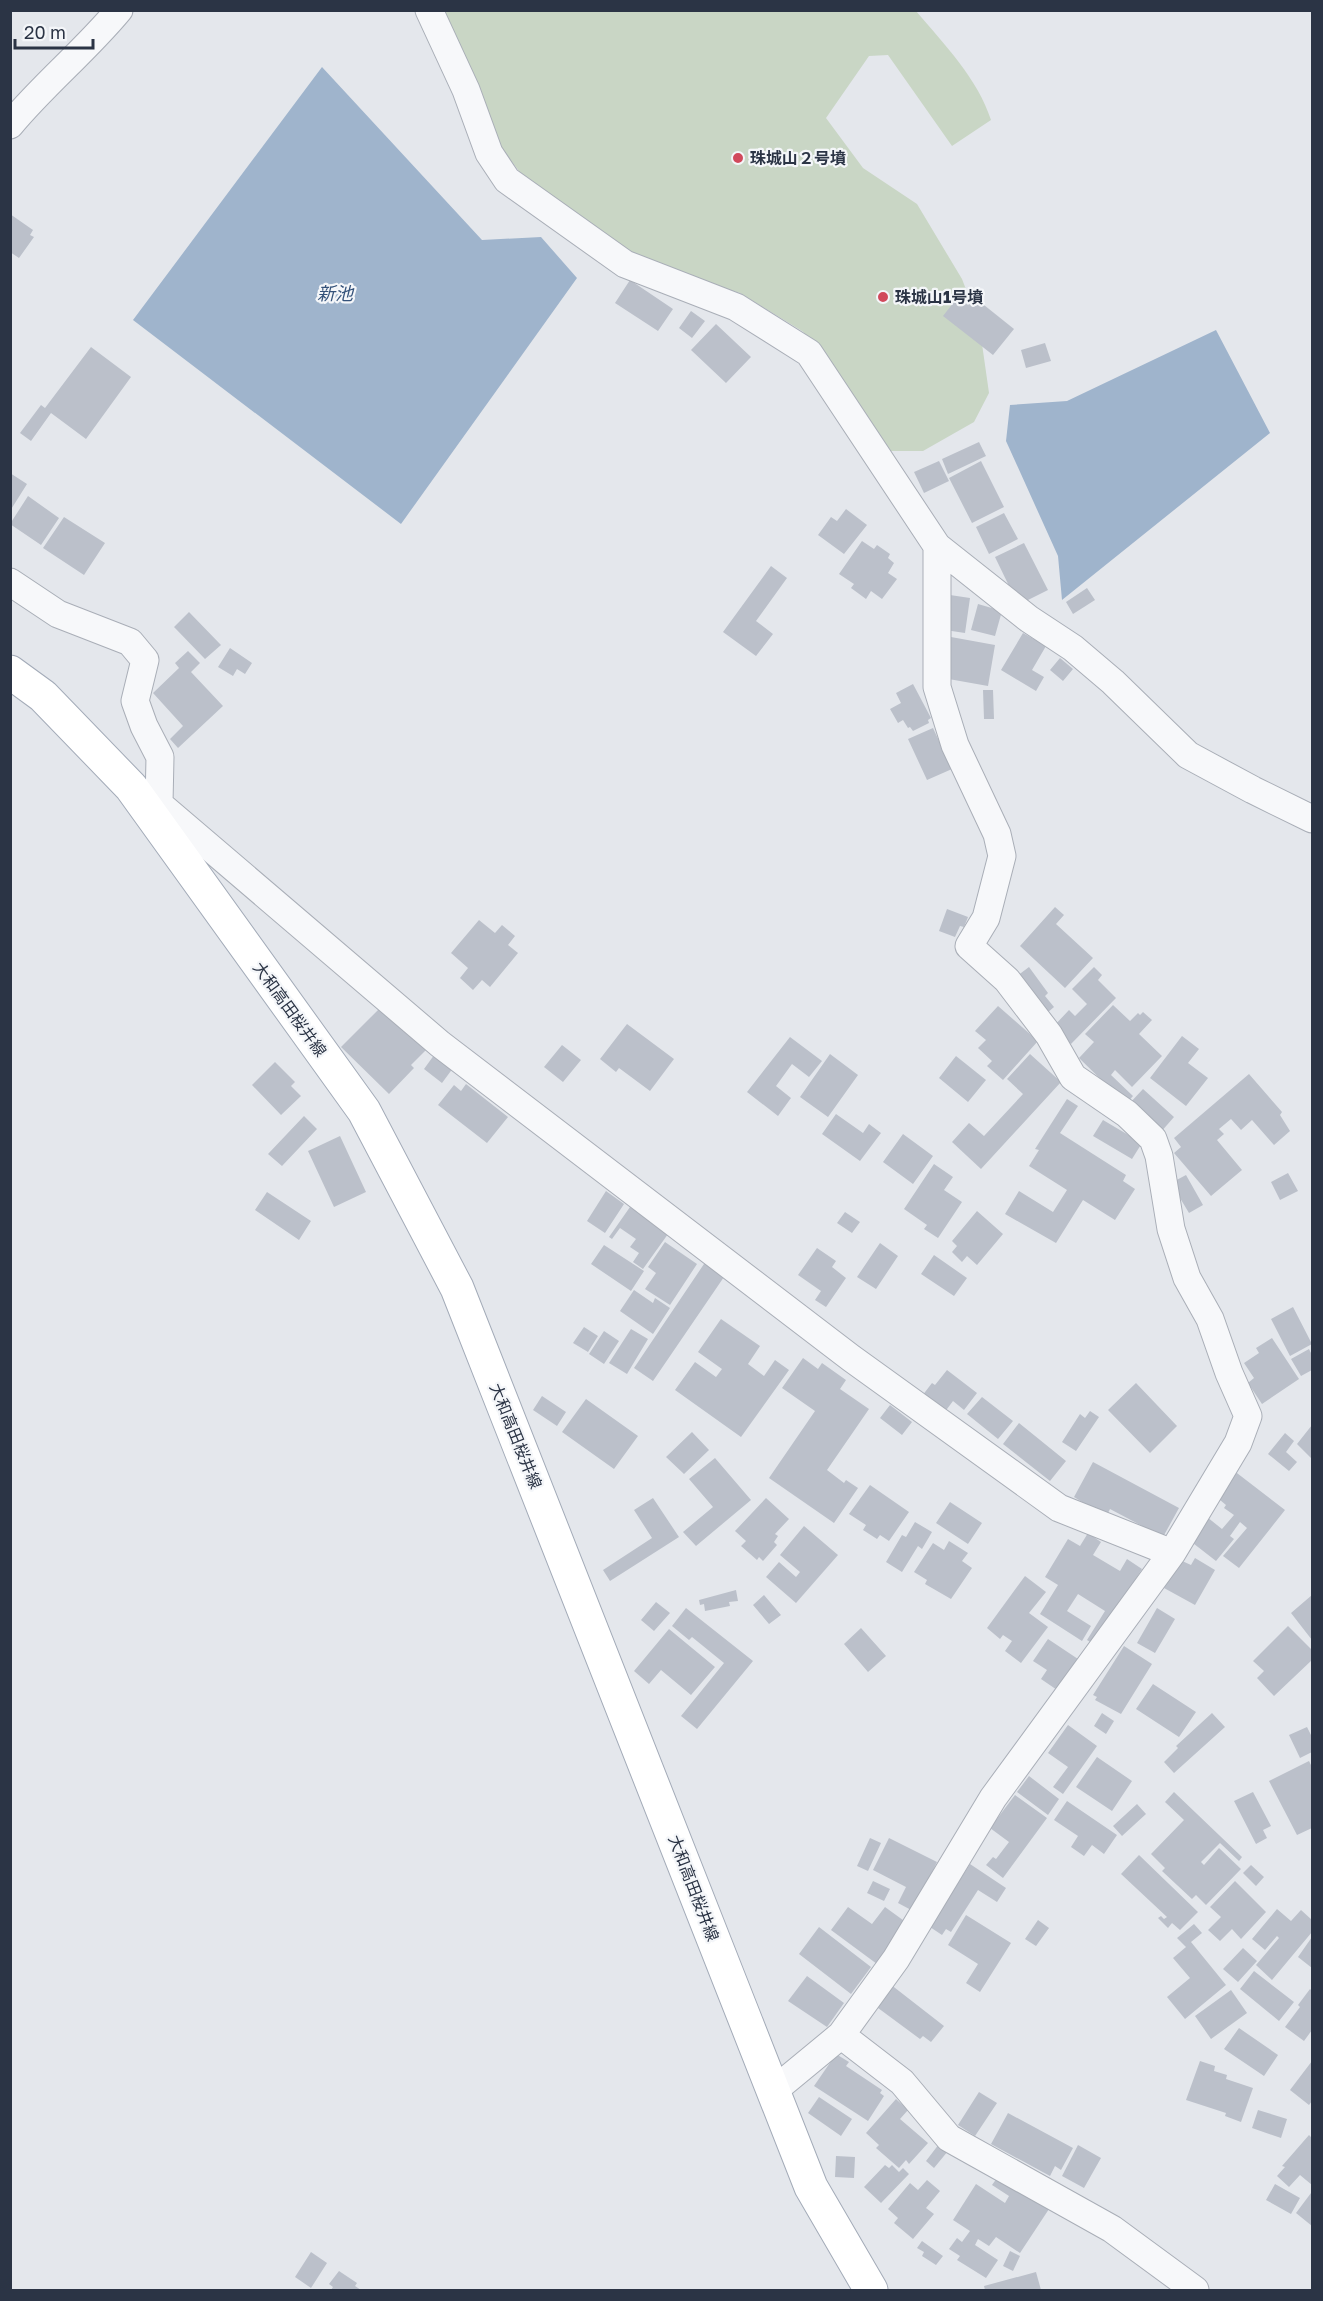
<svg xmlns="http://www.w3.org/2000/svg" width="1323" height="2301" font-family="'Golos Text','Noto Sans JP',sans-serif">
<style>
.green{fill:#c9d6c5}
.water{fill:#9fb4cc}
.building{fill:#bbc0ca}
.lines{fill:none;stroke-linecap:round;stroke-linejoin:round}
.minor-casing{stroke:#a9aeb7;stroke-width:29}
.primary-casing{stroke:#a3abb8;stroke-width:35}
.minor{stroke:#f7f8fa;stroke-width:27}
.primary{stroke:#fff;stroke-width:33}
.poi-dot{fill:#d1495b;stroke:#f4f6f9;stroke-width:2}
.labels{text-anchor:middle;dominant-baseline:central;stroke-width:4.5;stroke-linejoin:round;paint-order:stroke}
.poi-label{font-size:16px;font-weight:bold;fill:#2b3445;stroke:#f4f6f9;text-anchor:start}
.street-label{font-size:16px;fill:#2b3445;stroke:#f4f6f9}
.water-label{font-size:18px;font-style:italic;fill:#34527a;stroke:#f4f6f9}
</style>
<rect width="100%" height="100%" fill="#e4e7ec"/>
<path class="green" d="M 443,11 L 916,11 C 944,44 978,79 991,120 L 952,146 L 888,55 L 869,56 L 826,118 L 863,168 L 917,204 L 962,279 L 979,323 L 989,393 L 974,422 L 923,451 L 891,451 L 823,351 L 802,331 L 740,293 L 656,268 L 609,242 L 527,182 L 493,136 Z"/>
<path class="water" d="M 322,67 L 482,240 L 541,237 L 577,278 L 401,524 L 133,320 Z
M 1216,330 L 1270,433 L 1062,600 L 1058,556 L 1006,441 L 1010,405 L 1067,401 Z"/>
<path class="building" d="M 10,214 L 33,230 L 30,235 L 34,237 L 19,258 L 10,252 Z
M 630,280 L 673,309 L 658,331 L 615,303 Z
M 964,289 L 1014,329 L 993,355 L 943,316 Z
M 691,311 L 705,321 L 692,338 L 679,328 Z
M 716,324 L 751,357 L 726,383 L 691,350 Z
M 1045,343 L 1051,361 L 1026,368 L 1021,350 Z
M 91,347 L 131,377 L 86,439 L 51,413 L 31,441 L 20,433 L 41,405 L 45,408 Z
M 979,442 L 986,456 L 948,474 L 942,459 Z
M 939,461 L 949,481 L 924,493 L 914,472 Z
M 981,461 L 1004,507 L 972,523 L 949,478 Z
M 10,473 L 27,484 L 10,511 Z
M 28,496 L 59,518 L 41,545 L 10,524 Z
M 846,509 L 867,525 L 844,554 L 818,535 L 831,517 L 837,521 Z
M 1004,513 L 1018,539 L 989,554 L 976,527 Z
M 64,517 L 105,543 L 84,575 L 43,548 Z
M 862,541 L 874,549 L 877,545 L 890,554 L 888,558 L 894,563 L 888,573 L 897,579 L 882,599 L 871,591 L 866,599 L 851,588 L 854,584 L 839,574 Z
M 1024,543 L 1048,590 L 1026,601 L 1010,588 L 995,557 Z
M 771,566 L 787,578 L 756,621 L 773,634 L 756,656 L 723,632 Z
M 1087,588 L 1095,600 L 1073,614 L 1066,602 Z
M 950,595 L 970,598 L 965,633 L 945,630 Z
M 978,604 L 1002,611 L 995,636 L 971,630 Z
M 189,612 L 221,645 L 205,659 L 174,627 Z
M 1023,633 L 1046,646 L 1032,670 L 1044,677 L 1036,691 L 1001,670 Z
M 951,637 L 995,645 L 988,686 L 943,678 Z
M 230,648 L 252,663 L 245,674 L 237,669 L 233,676 L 218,667 Z
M 188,651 L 200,663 L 191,672 L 223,706 L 178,748 L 170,739 L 183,726 L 153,693 L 179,668 L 175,663 Z
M 1060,658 L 1073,669 L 1063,681 L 1050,670 Z
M 913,684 L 931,718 L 928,720 L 929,723 L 913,731 L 910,727 L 908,728 L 903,720 L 898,723 L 890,709 L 901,703 L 896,693 Z
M 983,690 L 993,690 L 994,719 L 984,719 Z
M 933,728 L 952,769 L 927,780 L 908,739 Z
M 1055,907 L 1064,915 L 1056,924 L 1093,958 L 1065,988 L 1020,946 Z
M 947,909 L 968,917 L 964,927 L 960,926 L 955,937 L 939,931 Z
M 479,920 L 495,933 L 502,925 L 515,936 L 508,945 L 518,953 L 490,987 L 482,980 L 473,990 L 460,978 L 468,968 L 451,953 Z
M 1029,967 L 1048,993 L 1045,996 L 1054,1007 L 1047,1013 L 1017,976 Z
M 1094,967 L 1102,975 L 1098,980 L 1116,998 L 1071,1044 L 1053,1027 L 1069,1010 L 1075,1016 L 1087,1004 L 1072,989 Z
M 385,1003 L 429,1047 L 411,1065 L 414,1068 L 389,1094 L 341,1047 Z
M 1113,1005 L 1130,1021 L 1138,1013 L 1140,1015 L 1143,1012 L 1152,1020 L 1139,1034 L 1162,1056 L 1132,1087 L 1115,1070 L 1111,1075 L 1133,1096 L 1126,1104 L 1079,1058 L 1094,1042 L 1085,1034 Z
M 998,1006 L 1038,1041 L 1003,1080 L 987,1066 L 992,1061 L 978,1048 L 986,1040 L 975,1031 Z
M 627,1024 L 674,1059 L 650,1091 L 619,1068 L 616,1072 L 600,1059 Z
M 1182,1036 L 1199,1049 L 1188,1063 L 1208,1078 L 1186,1106 L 1150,1078 Z
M 790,1037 L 822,1061 L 809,1077 L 792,1064 L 776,1086 L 791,1098 L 778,1116 L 747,1092 Z
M 562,1045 L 581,1060 L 563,1082 L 544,1067 Z
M 437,1051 L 456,1064 L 442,1083 L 424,1069 Z
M 830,1054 L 858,1075 L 828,1117 L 800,1097 Z
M 1030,1054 L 1061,1082 L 981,1169 L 952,1142 L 969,1123 L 984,1136 L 1023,1094 L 1007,1079 Z
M 956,1056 L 986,1080 L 968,1102 L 939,1078 Z
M 275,1062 L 295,1082 L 291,1086 L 301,1096 L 281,1115 L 252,1085 Z
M 1249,1074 L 1282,1112 L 1280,1115 L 1290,1131 L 1274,1145 L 1252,1120 L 1241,1130 L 1231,1119 L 1219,1129 L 1224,1134 L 1217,1140 L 1242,1170 L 1211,1196 L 1174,1153 L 1181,1147 L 1174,1138 Z
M 466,1084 L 508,1117 L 487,1143 L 438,1105 L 454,1085 L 461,1091 Z
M 1143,1089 L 1174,1117 L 1160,1133 L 1129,1104 Z
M 1067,1099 L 1078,1106 L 1060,1133 L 1126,1175 L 1123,1181 L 1135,1189 L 1115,1220 L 1083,1200 L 1056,1243 L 1005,1214 L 1019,1191 L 1053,1212 L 1067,1190 L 1029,1166 L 1039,1150 L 1035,1149 Z
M 836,1114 L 863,1133 L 869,1124 L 881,1133 L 860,1161 L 822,1134 Z
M 304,1116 L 317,1129 L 282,1166 L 268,1154 Z
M 1103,1120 L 1142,1143 L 1132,1159 L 1093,1136 Z
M 903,1134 L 933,1156 L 913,1184 L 883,1162 Z
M 340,1136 L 366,1192 L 334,1207 L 308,1151 Z
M 934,1164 L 953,1177 L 944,1190 L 962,1202 L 938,1238 L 924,1229 L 927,1225 L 904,1209 Z
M 1288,1173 L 1298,1191 L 1280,1200 L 1271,1182 Z
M 1186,1175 L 1203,1205 L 1189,1213 L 1171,1183 Z
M 606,1191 L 624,1204 L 605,1233 L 587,1221 Z
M 267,1192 L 311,1221 L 299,1240 L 255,1210 Z
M 630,1207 L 668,1234 L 643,1269 L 633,1262 L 639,1253 L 630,1247 L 636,1239 L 620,1228 L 612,1239 L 609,1237 Z
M 977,1211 L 1003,1234 L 977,1265 L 967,1256 L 962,1262 L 952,1252 L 957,1246 L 952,1241 Z
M 845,1212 L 860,1222 L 852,1233 L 837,1223 Z
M 665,1242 L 697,1264 L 670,1305 L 645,1289 L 656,1273 L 648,1267 Z
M 880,1243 L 898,1256 L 876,1289 L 857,1277 Z
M 604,1245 L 644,1271 L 631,1291 L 591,1264 Z
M 817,1248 L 836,1261 L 832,1267 L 846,1278 L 826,1307 L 815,1300 L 821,1291 L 798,1275 Z
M 934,1255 L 967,1278 L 954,1296 L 921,1274 Z
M 706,1261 L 726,1274 L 653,1381 L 634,1368 Z
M 634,1290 L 653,1303 L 655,1298 L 670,1308 L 653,1334 L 620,1311 Z
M 1293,1307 L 1312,1344 L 1290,1356 L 1271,1319 Z
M 721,1319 L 760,1346 L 748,1364 L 764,1376 L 775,1360 L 789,1370 L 741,1437 L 675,1390 L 695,1362 L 716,1377 L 722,1369 L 698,1352 Z
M 584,1327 L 598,1336 L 588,1352 L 573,1343 Z
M 631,1329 L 648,1339 L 627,1374 L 609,1363 Z
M 604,1331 L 619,1341 L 604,1364 L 589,1354 Z
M 1272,1338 L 1299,1379 L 1262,1404 L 1248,1383 L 1254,1378 L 1244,1363 L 1259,1353 L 1256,1348 Z
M 1309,1349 L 1312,1355 L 1312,1370 L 1301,1376 L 1291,1359 Z
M 803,1358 L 818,1369 L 822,1363 L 846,1380 L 840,1389 L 869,1409 L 827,1470 L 844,1483 L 846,1480 L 858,1488 L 834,1523 L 769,1478 L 815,1411 L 782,1388 Z
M 947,1370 L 977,1393 L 964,1410 L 953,1401 L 944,1413 L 922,1396 L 932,1383 L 935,1385 Z
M 1136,1383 L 1177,1426 L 1150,1453 L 1108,1410 Z
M 542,1396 L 566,1412 L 557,1426 L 533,1410 Z
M 982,1397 L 1013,1421 L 998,1439 L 967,1414 Z
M 586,1399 L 638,1436 L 614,1469 L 562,1432 Z
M 890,1405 L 912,1422 L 902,1435 L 880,1418 Z
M 1090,1411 L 1099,1417 L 1076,1451 L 1062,1442 L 1080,1414 L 1085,1418 Z
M 1019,1423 L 1066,1461 L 1050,1481 L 1003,1444 Z
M 1312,1425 L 1312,1459 L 1297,1444 Z
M 692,1432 L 709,1450 L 684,1474 L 666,1457 Z
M 1285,1433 L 1294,1441 L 1286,1452 L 1297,1462 L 1289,1471 L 1268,1454 Z
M 715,1458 L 751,1500 L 696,1546 L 683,1532 L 713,1507 L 689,1479 Z
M 1093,1462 L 1179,1508 L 1163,1537 L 1110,1509 L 1106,1517 L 1074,1497 Z
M 1233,1470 L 1285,1510 L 1239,1568 L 1223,1556 L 1247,1528 L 1240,1522 L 1230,1536 L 1234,1539 L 1216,1561 L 1189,1540 L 1207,1517 L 1222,1529 L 1234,1515 L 1224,1508 L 1226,1505 L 1214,1495 Z
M 870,1485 L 909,1512 L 889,1541 L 880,1535 L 877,1539 L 863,1530 L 866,1525 L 849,1514 Z
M 653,1498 L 679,1537 L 610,1581 L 603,1570 L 652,1538 L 634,1510 Z
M 766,1498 L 789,1519 L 775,1534 L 778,1536 L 774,1542 L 777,1545 L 763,1561 L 759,1557 L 757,1560 L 741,1546 L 746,1541 L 735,1531 Z
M 950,1502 L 982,1523 L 968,1544 L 936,1523 Z
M 915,1522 L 932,1532 L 922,1549 L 918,1546 L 902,1572 L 886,1562 L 902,1535 L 906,1537 Z
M 804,1526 L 838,1555 L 796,1603 L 766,1577 L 779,1562 L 796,1577 L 800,1572 L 780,1555 Z
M 1088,1533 L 1101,1542 L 1093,1555 L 1120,1571 L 1127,1559 L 1142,1569 L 1095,1645 L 1087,1640 L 1105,1611 L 1078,1594 L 1067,1611 L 1091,1626 L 1082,1641 L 1040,1614 L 1058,1585 L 1045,1577 L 1068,1539 L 1080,1546 Z
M 949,1541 L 968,1553 L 962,1561 L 972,1568 L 951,1599 L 925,1584 L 927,1580 L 914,1572 L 933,1543 L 944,1550 Z
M 1195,1558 L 1215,1570 L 1195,1605 L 1164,1588 L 1180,1560 L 1191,1565 Z
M 1025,1576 L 1046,1592 L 1029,1613 L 1048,1627 L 1021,1663 L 1005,1651 L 1012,1641 L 1003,1635 L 1000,1639 L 987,1628 Z
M 736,1590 L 738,1601 L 729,1602 L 730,1606 L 705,1611 L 704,1604 L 700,1605 L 699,1600 Z
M 764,1595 L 781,1615 L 769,1624 L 753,1605 Z
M 1312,1595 L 1312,1640 L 1291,1613 Z
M 656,1602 L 670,1613 L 654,1631 L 641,1620 Z
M 686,1608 L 753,1661 L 697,1729 L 681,1716 L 724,1663 L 692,1637 L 689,1640 L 672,1626 Z
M 1157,1608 L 1175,1619 L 1155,1653 L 1137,1643 Z
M 1288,1626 L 1312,1650 L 1312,1660 L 1274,1696 L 1257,1678 L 1264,1671 L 1253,1661 Z
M 861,1628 L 886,1656 L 868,1672 L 844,1644 Z
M 669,1629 L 715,1667 L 691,1695 L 661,1670 L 649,1684 L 634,1671 Z
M 1048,1639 L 1084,1663 L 1063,1694 L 1041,1679 L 1047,1670 L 1033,1661 Z
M 1124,1646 L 1152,1664 L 1121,1714 L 1095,1700 L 1097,1697 L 1093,1695 Z
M 1153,1684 L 1196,1712 L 1179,1737 L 1136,1709 Z
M 1102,1713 L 1114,1721 L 1106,1734 L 1094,1726 Z
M 1212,1713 L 1225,1727 L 1174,1773 L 1164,1762 L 1178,1748 L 1176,1746 Z
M 1068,1725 L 1097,1746 L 1063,1794 L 1053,1787 L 1068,1767 L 1048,1753 Z
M 1307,1727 L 1312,1737 L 1312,1752 L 1300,1758 L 1289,1735 Z
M 1097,1757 L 1132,1781 L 1112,1811 L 1076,1787 Z
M 1309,1761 L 1312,1767 L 1312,1828 L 1297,1835 L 1269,1781 Z
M 1029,1776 L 1059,1799 L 1048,1815 L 1017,1792 Z
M 1174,1792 L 1242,1857 L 1239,1861 L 1220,1843 L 1201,1862 L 1204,1865 L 1219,1848 L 1241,1869 L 1206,1905 L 1196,1895 L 1192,1899 L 1162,1871 L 1165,1868 L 1151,1854 L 1184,1820 L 1165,1802 Z
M 1253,1792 L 1271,1826 L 1263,1830 L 1267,1838 L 1256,1844 L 1234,1801 Z
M 1015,1795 L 1047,1818 L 1003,1878 L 986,1865 L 993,1857 L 996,1859 L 1009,1842 L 990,1828 Z
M 1067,1801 L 1117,1835 L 1104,1854 L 1092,1845 L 1084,1856 L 1071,1847 L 1078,1836 L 1054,1820 Z
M 1137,1804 L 1146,1814 L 1122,1836 L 1113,1826 Z
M 870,1838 L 881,1843 L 868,1871 L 857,1866 Z
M 889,1838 L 937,1862 L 913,1911 L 898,1903 L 906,1887 L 873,1870 Z
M 1139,1855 L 1198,1912 L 1180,1930 L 1172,1923 L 1168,1928 L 1158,1918 L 1161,1916 L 1164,1919 L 1167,1917 L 1121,1874 Z
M 970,1864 L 1006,1888 L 997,1902 L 978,1890 L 951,1932 L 946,1929 L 942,1935 L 930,1927 Z
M 1251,1865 L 1264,1877 L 1256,1886 L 1243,1873 Z
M 873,1881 L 890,1889 L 884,1901 L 867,1893 Z
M 1235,1881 L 1266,1912 L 1241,1939 L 1232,1929 L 1220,1941 L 1208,1930 L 1221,1917 L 1210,1907 Z
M 848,1907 L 872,1924 L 885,1907 L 907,1923 L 877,1964 L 831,1930 Z
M 1277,1909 L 1291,1921 L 1301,1910 L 1312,1920 L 1312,1932 L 1272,1980 L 1256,1965 L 1279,1938 L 1277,1936 L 1265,1950 L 1252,1939 Z
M 966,1915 L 1011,1943 L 980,1992 L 966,1983 L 978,1964 L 948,1945 Z
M 1038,1920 L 1049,1928 L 1036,1946 L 1025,1939 Z
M 1194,1924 L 1202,1933 L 1191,1942 L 1226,1985 L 1185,2019 L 1167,1997 L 1190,1978 L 1173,1958 L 1186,1947 L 1177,1938 Z
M 819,1927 L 871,1967 L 851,1994 L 799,1954 Z
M 1312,1937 L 1312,1968 L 1298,1957 Z
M 1243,1948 L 1257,1961 L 1238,1982 L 1223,1969 Z
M 1254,1971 L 1294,2002 L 1279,2021 L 1240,1989 Z
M 807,1976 L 844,2003 L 827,2027 L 788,2001 Z
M 890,1984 L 944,2026 L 931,2042 L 923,2036 L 920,2039 L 874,2005 Z
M 1310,1989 L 1312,1991 L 1312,2030 L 1304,2041 L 1285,2027 L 1300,2007 L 1298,2005 Z
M 1231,1990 L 1247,2013 L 1211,2039 L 1195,2016 Z
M 1239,2028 L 1278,2055 L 1264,2076 L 1224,2049 Z
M 836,2054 L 849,2062 L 846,2066 L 882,2090 L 880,2093 L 884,2096 L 868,2121 L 814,2086 Z
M 1200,2061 L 1215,2066 L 1214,2071 L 1227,2075 L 1226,2079 L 1253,2088 L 1241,2122 L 1225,2116 L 1226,2113 L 1186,2100 Z
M 1312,2061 L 1312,2101 L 1309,2105 L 1290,2090 Z
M 979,2092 L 997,2103 L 975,2136 L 958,2125 Z
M 819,2097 L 852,2119 L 841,2136 L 808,2113 Z
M 896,2099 L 908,2110 L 900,2119 L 928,2143 L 909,2164 L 906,2160 L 899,2168 L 876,2148 L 879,2145 L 866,2133 Z
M 1258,2110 L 1287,2119 L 1281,2138 L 1252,2128 Z
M 1008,2113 L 1073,2148 L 1061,2170 L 1055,2166 L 1050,2176 L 991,2144 Z
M 1309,2135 L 1312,2138 L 1312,2185 L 1300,2175 L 1289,2187 L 1277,2176 L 1285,2167 L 1282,2166 Z
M 939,2144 L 948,2151 L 934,2168 L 926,2161 Z
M 1078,2145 L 1101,2158 L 1084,2188 L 1062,2176 Z
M 836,2156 L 855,2157 L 854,2178 L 835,2177 Z
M 885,2165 L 889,2168 L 892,2165 L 899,2172 L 903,2168 L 909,2174 L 881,2203 L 864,2187 Z
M 997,2178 L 1049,2209 L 1020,2253 L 996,2237 L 989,2246 L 978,2239 L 975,2245 L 998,2260 L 986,2278 L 957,2260 L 960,2256 L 949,2249 L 957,2238 L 962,2242 L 970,2231 L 953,2220 L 976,2184 L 1005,2203 L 1009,2196 L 992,2185 Z
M 927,2180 L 940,2191 L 926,2208 L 934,2214 L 913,2239 L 894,2223 L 898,2218 L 888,2209 L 910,2183 L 918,2190 Z
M 1275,2184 L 1300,2198 L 1291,2214 L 1266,2200 Z
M 1311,2193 L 1312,2194 L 1312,2226 L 1296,2213 Z
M 922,2241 L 943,2256 L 936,2265 L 922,2256 L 924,2252 L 917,2248 Z
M 1010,2251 L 1020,2256 L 1013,2271 L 1003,2266 Z
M 311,2252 L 327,2263 L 311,2288 L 295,2277 Z
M 339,2271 L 357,2283 L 355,2286 L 361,2290 L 331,2290 L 333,2287 L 329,2284 Z
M 1036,2272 L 1041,2290 L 985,2290 L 984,2286 Z"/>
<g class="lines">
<defs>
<path id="minor" d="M 429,10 L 466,90 L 489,153 L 507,180 L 625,264 L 736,307 L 809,353 L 937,546 L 1029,619 L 1073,648 L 1113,682 L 1188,755 L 1253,790 L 1312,819
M 10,125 C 44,84 85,51 119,10
M 10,582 L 58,614 L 130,642 L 145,660 L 135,701 L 144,726 L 160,757 L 159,804
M 141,793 L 159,804 L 440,1044 L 851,1358 L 1059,1508 L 1172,1553
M 841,2035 L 902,2082 L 949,2138 L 1112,2229 L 1195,2290
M 772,2092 L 841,2035 L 896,1959 L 993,1798 L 1172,1553 L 1238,1443 L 1248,1416 L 1229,1373 L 1210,1319 L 1187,1278 L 1171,1229 L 1159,1156 L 1153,1139 L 1127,1114 L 1073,1077 L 1049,1035 L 1007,980 L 969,946 L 986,918 L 1002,856 L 997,834 L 955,745 L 937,687 L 937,546"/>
<path id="primary" d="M 10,672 L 43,696 L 131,787 L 364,1111 L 457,1288 L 811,2187 L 871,2290"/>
</defs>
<use href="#minor" class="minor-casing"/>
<use href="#primary" class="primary-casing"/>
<use href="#minor" class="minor"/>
<use href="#primary" class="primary"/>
</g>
<g class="poi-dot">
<circle cx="738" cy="158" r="6"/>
<circle cx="883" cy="297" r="6"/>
</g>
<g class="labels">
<g class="poi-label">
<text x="750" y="158">珠城山２号墳</text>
<text x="895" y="297">珠城山1号墳</text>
</g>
<g class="street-label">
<text transform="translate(290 1009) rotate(54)">大和高田桜井線</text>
<text transform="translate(516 1436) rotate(68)">大和高田桜井線</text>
<text transform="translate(694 1888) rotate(69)">大和高田桜井線</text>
</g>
<g class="water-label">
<text x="335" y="293">新池</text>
</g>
</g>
<rect width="1323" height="2301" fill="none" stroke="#2b3445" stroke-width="24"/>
<path d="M15 39v9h78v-9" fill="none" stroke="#2b3445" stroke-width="3"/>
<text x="24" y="39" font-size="18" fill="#2b3445" stroke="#f4f6f9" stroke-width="4.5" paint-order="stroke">20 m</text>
</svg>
